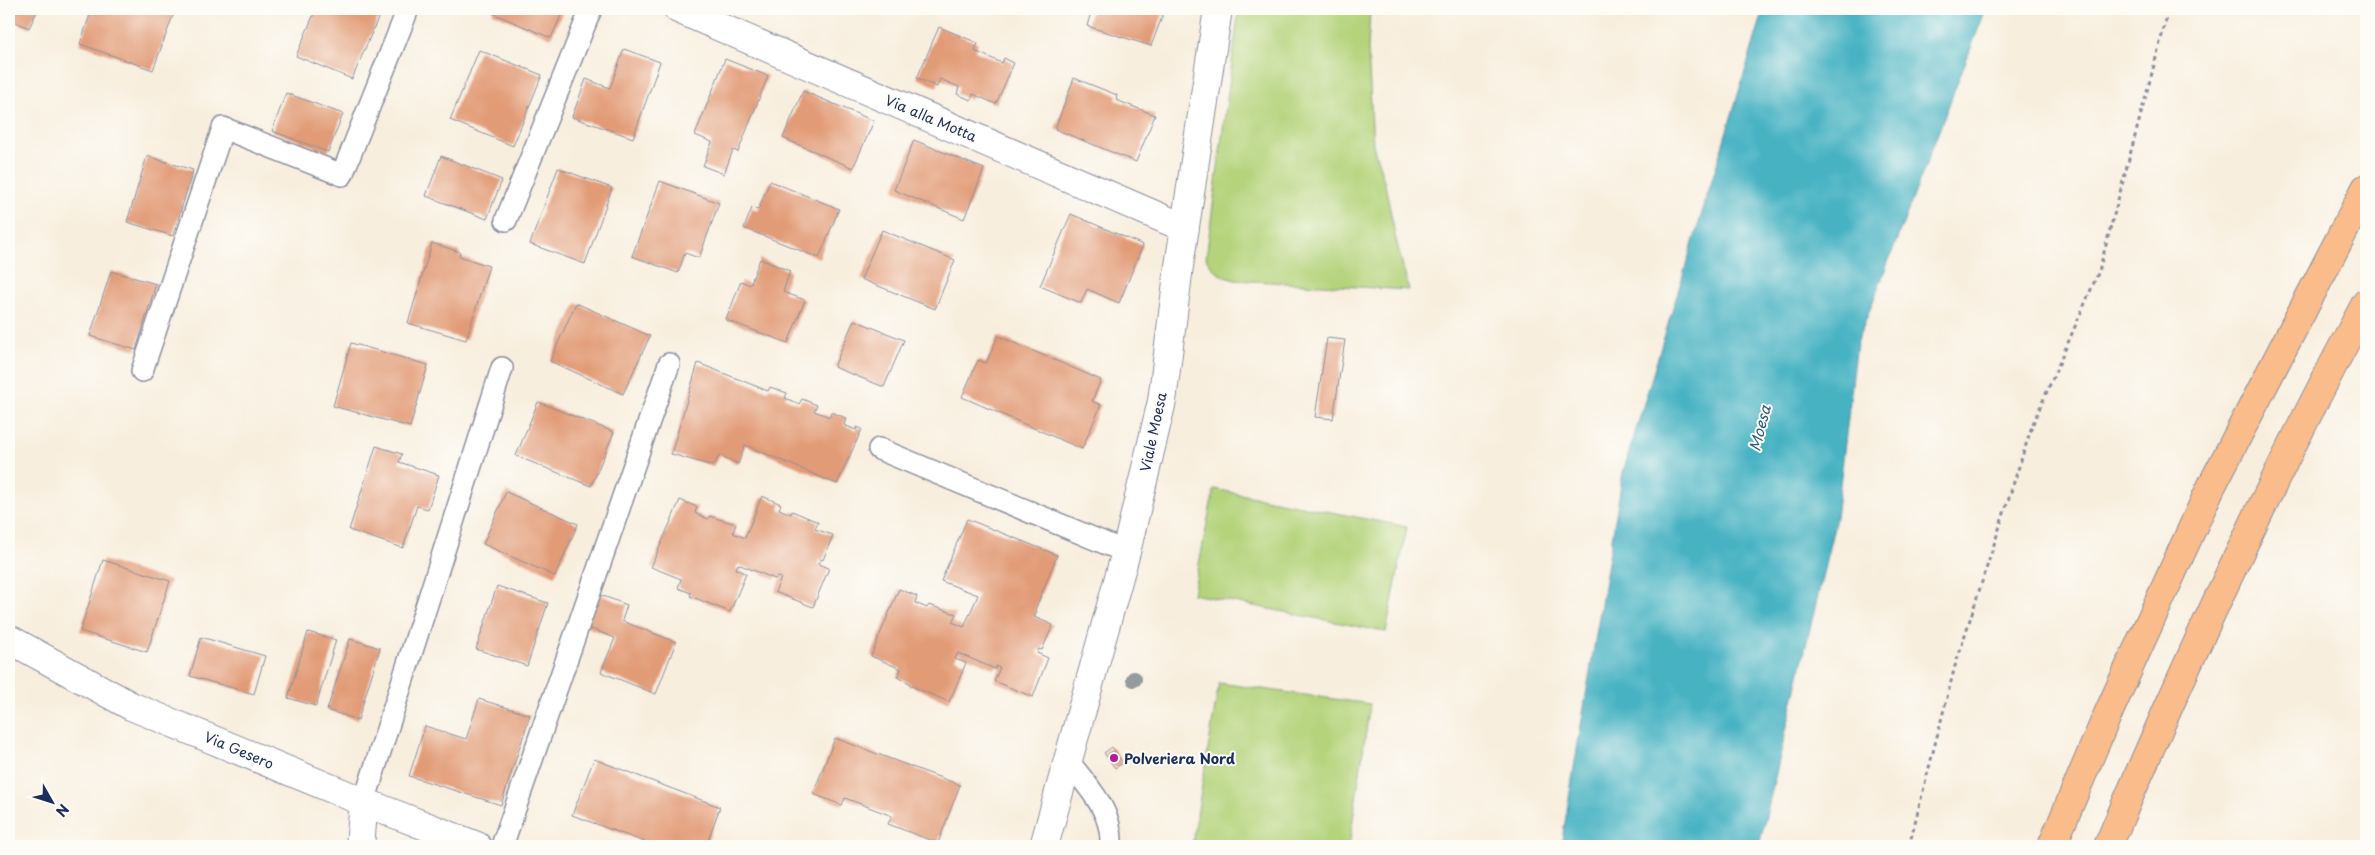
<svg xmlns="http://www.w3.org/2000/svg" width="2375" height="855" font-family="'Playpen Sans',sans-serif">
<style>
.green{fill:#b4d37a;stroke:#68816c}
.water{fill:#46b2c2;stroke:#307090}
.building{fill:#e29b77}
.lines{fill:none;stroke-linecap:round;stroke-linejoin:round}
.service-casing{stroke:#8a8e9e;stroke-width:24}
.minor-casing{stroke:#8a8e9e;stroke-width:30}
.motorway-casing{stroke:#8a8e9e;stroke-width:30}
.path{stroke:#8a8e9e;stroke-width:3;stroke-dasharray:4 4;stroke-linecap:butt}
.service{stroke:#fff;stroke-width:21}
.minor{stroke:#fff;stroke-width:28}
.motorway{stroke:#f9bc8a;stroke-width:28}
.tree{fill:#939c9b}
.poi-dot{fill:#b5179e;stroke:#fdfcf7;stroke-width:2}
.labels{text-anchor:middle;dominant-baseline:central;stroke-width:4;stroke-linejoin:round;paint-order:stroke}
.street-label{font-size:14px;fill:#1b2f5e;stroke:#fdfcf7}
.poi-label{font-size:14px;font-weight:bold;fill:#1b2f5e;stroke:#fdfcf7;text-anchor:start}
.water-label{font-size:15px;font-style:italic;fill:#2a5d81;stroke:#fdfcf7}
</style>
<rect width="100%" height="100%" fill="#fdfcf7"/>
<filter id="ink" filterUnits="userSpaceOnUse"><feTurbulence type="fractalNoise" baseFrequency=".02" numOctaves="2"/><feDisplacementMap in="SourceGraphic" scale="10" xChannelSelector="R" yChannelSelector="G"/><feConvolveMatrix kernelMatrix="1 2 1 2 8 2 1 2 1" color-interpolation-filters="sRGB"/></filter>
<filter id="wash" filterUnits="userSpaceOnUse"><feTurbulence type="fractalNoise" baseFrequency=".0096" numOctaves="4" result="noise"/><feDisplacementMap in="SourceGraphic" scale="20" xChannelSelector="R" yChannelSelector="G"/><feGaussianBlur stdDeviation="1.12" result="paint"/><feColorMatrix in="noise" values="0 0 0 0 0 0 0 0 0 0 0 0 0 0 0 0 0 1.4 0 .05"/><feComposite in="paint" operator="in"/></filter>
<g filter="url(#wash)">
<rect width="100%" height="100%" fill="#f8eede"/>
<path class="green" d="M 1239,9 L 1370,9 L 1368,49 L 1373,145 L 1385,184 L 1396,240 L 1409,290 L 1235,280 C 1220,276 1214,272 1206,258 Z
M 1214,489 L 1407,527 L 1386,632 L 1193,594 Z
M 1219,683 L 1370,704 L 1349,846 L 1192,846 Z"/>
<path class="water" d="M 1764,9 L 1986,9 L 1857,343 L 1836,518 L 1759,846 L 1561,846 L 1623,472 Z"/>
<g id="blocks">
<path class="building" d="M 9,9 L 38,9 L 29,28 L 9,19 Z
M 92,9 L 175,10 L 153,70 L 80,44 Z
M 316,9 L 382,9 L 352,79 L 296,56 Z
M 494,9 L 564,9 L 551,38 L 492,13 Z
M 1092,9 L 1165,9 L 1151,46 L 1087,26 Z
M 939,27 L 978,43 L 975,51 L 1002,63 L 1004,58 L 1014,63 L 996,104 L 973,94 L 971,100 L 957,94 L 959,87 L 940,79 L 937,87 L 917,78 Z
M 624,49 L 660,62 L 633,138 L 572,117 L 586,79 L 610,88 Z
M 479,50 L 542,75 L 513,146 L 450,120 Z
M 725,59 L 768,76 L 738,152 L 733,150 L 724,174 L 703,166 L 712,142 L 695,135 Z
M 1074,78 L 1117,95 L 1116,100 L 1155,115 L 1136,162 L 1055,129 Z
M 803,91 L 874,121 L 853,168 L 783,138 Z
M 286,93 L 343,114 L 328,152 L 272,131 Z
M 914,140 L 984,169 L 964,219 L 894,190 Z
M 147,156 L 193,170 L 173,236 L 127,222 Z
M 441,156 L 502,180 L 487,219 L 426,196 Z
M 558,168 L 612,188 L 585,264 L 530,244 Z
M 660,181 L 719,203 L 699,258 L 685,253 L 678,273 L 632,256 Z
M 770,181 L 839,209 L 819,258 L 744,228 L 752,208 L 758,210 Z
M 1071,214 L 1143,245 L 1119,303 L 1087,289 L 1081,303 L 1040,286 Z
M 882,230 L 955,260 L 935,309 L 861,279 Z
M 432,243 L 460,252 L 459,256 L 489,266 L 466,340 L 408,323 Z
M 760,259 L 790,271 L 783,292 L 805,300 L 788,343 L 726,320 L 741,281 L 750,285 Z
M 111,271 L 156,284 L 136,350 L 90,336 Z
M 576,303 L 650,336 L 623,394 L 550,361 Z
M 854,320 L 904,340 L 884,387 L 834,367 Z
M 998,336 L 1101,380 L 1092,401 L 1101,405 L 1082,449 L 962,397 L 978,360 L 986,363 Z
M 1327,338 L 1345,340 L 1333,419 L 1315,417 Z
M 351,343 L 428,365 L 410,427 L 333,406 Z
M 698,363 L 768,391 L 770,387 L 787,393 L 785,398 L 799,404 L 802,399 L 817,405 L 814,411 L 830,417 L 831,412 L 846,418 L 844,425 L 856,430 L 857,427 L 862,429 L 837,484 L 745,445 L 738,464 L 720,455 L 713,466 L 671,454 Z
M 538,402 L 614,432 L 591,486 L 516,456 Z
M 376,446 L 402,454 L 399,462 L 439,475 L 428,509 L 417,506 L 403,548 L 349,530 Z
M 506,492 L 578,524 L 555,576 L 483,544 Z
M 762,496 L 781,504 L 779,509 L 791,514 L 792,511 L 818,522 L 815,529 L 833,535 L 823,560 L 820,559 L 818,564 L 829,568 L 813,607 L 775,592 L 781,578 L 777,577 L 775,579 L 738,564 L 736,569 L 746,574 L 730,612 L 690,596 L 691,593 L 678,588 L 681,579 L 651,567 L 680,500 L 697,507 L 695,513 L 708,519 L 709,516 L 736,524 L 733,533 L 745,538 Z
M 967,519 L 1057,555 L 1035,610 L 1037,611 L 1034,617 L 1053,625 L 1042,650 L 1039,649 L 1037,653 L 1048,658 L 1033,697 L 994,681 L 1000,668 L 996,666 L 995,669 L 958,653 L 955,659 L 966,663 L 949,702 L 909,685 L 910,683 L 897,677 L 901,669 L 871,656 L 899,589 L 917,596 L 915,603 L 927,608 L 929,605 L 956,614 L 952,622 L 964,627 L 978,595 L 941,581 Z
M 103,560 L 170,581 L 147,652 L 80,631 Z
M 497,586 L 548,603 L 527,666 L 476,649 Z
M 598,594 L 627,605 L 622,621 L 676,642 L 656,694 L 601,672 L 615,638 L 586,627 Z
M 308,632 L 336,640 L 316,706 L 288,698 Z
M 201,637 L 265,656 L 254,694 L 190,676 Z
M 350,639 L 380,648 L 358,720 L 327,710 Z
M 479,699 L 530,715 L 501,805 L 409,776 L 425,726 L 466,739 Z
M 835,738 L 960,785 L 938,843 L 888,824 L 892,816 L 845,798 L 842,805 L 813,794 Z
M 1112,747 L 1123,763 L 1115,768 L 1104,753 Z
M 594,759 L 720,807 L 706,846 L 655,846 L 572,815 Z"/>
</g>
</g>
<g filter="url(#ink)">
<use href="#blocks" fill-opacity="0" stroke="#8a8e9e" stroke-width="1"/>
<g class="lines">
<defs>
<path id="service" d="M 506,220 L 591,9
M 142,371 L 223,128 L 342,175 L 408,9
M 879,449 L 1126,552
M 1068,761 C 1089,788 1113,811 1111,846
M 364,802 L 502,368
M 502,846 L 669,364"/>
<path id="minor" d="M 678,9 L 1185,228
M 9,639 L 131,706 L 364,802 L 477,846
M 360,846 L 364,802
M 1044,846 L 1126,552 L 1162,401 L 1179,266 L 1218,9"/>
<path id="motorway" d="M 2052,846 L 2107,716 L 2211,487 L 2366,188
M 2108,846 C 2186,662 2271,479 2366,303"/>
</defs>
<use href="#service" class="service-casing"/>
<use href="#minor" class="minor-casing"/>
<use href="#motorway" class="motorway-casing"/>
<path class="path" d="M 1909,846 L 1955,666 L 2032,426 L 2099,271 L 2169,9"/>
<use href="#service" class="service"/>
<use href="#minor" class="minor"/>
<use href="#motorway" class="motorway"/>
</g>
<circle class="tree" cx="1134" cy="679" r="8"/>
</g>
<circle class="poi-dot" cx="1114" cy="758" r="5"/>
<g class="labels">
<g class="street-label">
<text transform="translate(931 118) rotate(23)">Via alla Motta</text>
<text transform="translate(1153 432) rotate(-78)">Viale Moesa</text>
<text transform="translate(239 750) rotate(23)">Via Gesero</text>
</g>
<g class="poi-label">
<text x="1124" y="758">Polveriera Nord</text>
</g>
<g class="water-label">
<text transform="translate(1759 428) rotate(-76)">Moesa</text>
</g>
</g>
<rect width="2375" height="855" fill="none" stroke="#fdfcf7" stroke-width="30"/>
<g transform="translate(52 802) rotate(129)" stroke="#fdfcf7" stroke-width="4" paint-order="stroke">
<path d="M0-4L9 19L0 12L-9 19Z" fill="#1b2f5e"/>
<text y="-8" font-size="14" font-weight="bold" text-anchor="middle" fill="#1b2f5e">N</text>
</g>
</svg>
